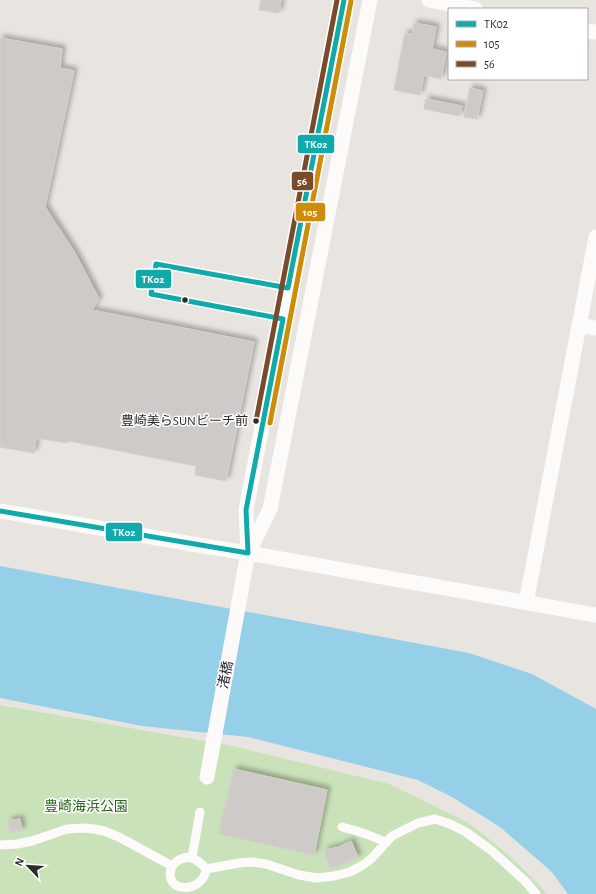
<svg xmlns="http://www.w3.org/2000/svg" width="596" height="894" font-family="'Alegreya Sans','Noto Sans JP',sans-serif">
<style>
.green{fill:#c9e2b9}
.water{fill:#95d0e8}
.building{fill:#cdcac7;stroke:#d3d0cc;filter:url(#shadow)}
.lines{fill:none;stroke-linecap:round;stroke-linejoin:round}
.service{stroke:#fcfbfa;stroke-width:6}
.pedestrian{stroke:#fcfbfa;stroke-width:9}
.tertiary{stroke:#fcfbfa;stroke-width:15}
.bus-1-casing{stroke:#fff;stroke-width:8}
.bus-2-casing{stroke:#fff;stroke-width:8}
.bus-3-casing{stroke:#fff;stroke-width:8}
.bus-1{stroke:#1aa;stroke-width:5}
.bus-2{stroke:#ce8d08;stroke-width:5}
.bus-3{stroke:#7a4b2a;stroke-width:5}
.bus-dot{fill:#2a2a2a;stroke:#fff;stroke-width:1.5}
.labels{text-anchor:middle;dominant-baseline:central;stroke-width:3;stroke-linejoin:round;paint-order:stroke}
.bus-label{font-size:13px;fill:#2a2a2a;stroke:#fff;text-anchor:end}
.street-label{font-size:14px;fill:#2a2a2a;stroke:#fff}
.park-label{font-size:14px;fill:#28651b;stroke:#fff}
.line-badge{stroke:#fff;stroke-width:1.5}
.badge-label{font-size:11px;text-anchor:middle;font-weight:bold;fill:#fff}
</style>
<defs>
<filter id="shadow"><feDropShadow dx="3.5" dy="-3.5" stdDeviation="2" flood-color="#0004"/></filter>
</defs>
<rect width="100%" height="100%" fill="#e8e4e0"/>
<path class="green" d="M 0,705 L 232,746 L 389,784 L 465,821 L 493,842 L 516,862 L 539,885 L 546,894 L 0,894 Z"/>
<path class="water" d="M 0,566 L 469,653 L 532,674 L 596,709 L 596,894 L 568,894 L 552,872 L 500,827 L 452,797 L 418,780 L 248,737 L 142,726 L 0,698 Z"/>
<path class="building" d="M 261,0 L 281,0 L 279,13 L 259,10 Z
M 414,23 L 436,27 L 432,49 L 446,52 L 441,79 L 424,75 L 420,95 L 394,90 L 405,33 L 412,34 Z
M 0,38 L 62,49 L 60,68 L 74,71 L 45,207 L 75,253 L 99,299 L 92,310 L 254,342 L 226,481 L 195,475 L 196,466 L 69,441 L 68,443 L 36,438 L 34,453 L 0,447 Z
M 470,88 L 483,91 L 477,119 L 464,117 Z
M 426,99 L 462,106 L 460,116 L 424,109 Z
M 234,769 L 327,790 L 314,855 L 219,834 Z
M 20,819 L 22,830 L 10,832 L 8,821 Z
M 351,841 L 358,857 L 330,868 L 324,851 L 336,847 L 336,848 Z"/>
<g class="lines">
<path class="service" d="M 282,318 L 151,294 L 156,264 L 288,288"/>
<path class="pedestrian" d="M 342,827 C 358,831 372,835 386,843
M 0,845 L 17,844 L 32,841 L 67,829 L 83,828 L 94,829 L 104,831 L 119,837 L 172,866 C 161,894 204,894 206,869 L 239,863 L 252,862 L 266,864 L 299,875 L 317,878 L 334,876 L 350,872 L 363,865 L 371,859 L 392,836 L 418,823 L 435,819 L 450,824 L 466,832 L 492,851 L 525,881 L 536,894
M 192,857 L 200,812
M 172,866 C 180,857 189,854 199,862 C 202,864 204,866 206,869"/>
<path class="tertiary" d="M 429,0 L 475,9
M 587,31 L 596,32
M 579,325 L 596,328
M 0,511 L 198,545 L 248,553 L 596,615
M 249,552 L 270,509 L 370,0
M 526,603 L 596,237
M 207,777 L 248,553 L 246,510 L 344,0"/>
<defs>
<path id="bus-1" d="M 288,288 L 344,0
M 283,319 L 151,294 L 156,264 L 288,288
M 0,511 L 248,553
M 248,553 L 246,510 L 283,319"/>
<path id="bus-2" d="M 270,423 L 351,1"/>
<path id="bus-3" d="M 256,421 L 337,0"/>
</defs>
<use href="#bus-1" class="bus-1-casing"/>
<use href="#bus-2" class="bus-2-casing"/>
<use href="#bus-3" class="bus-3-casing"/>
<use href="#bus-1" class="bus-1"/>
<use href="#bus-2" class="bus-2"/>
<use href="#bus-3" class="bus-3"/>
</g>
<g class="bus-dot">
<circle cx="185" cy="300" r="3.5"/>
<circle cx="256" cy="421" r="3.5"/>
</g>
<g class="labels">
<g class="bus-label">
<text x="248" y="421">豊崎美らSUNビーチ前</text>
</g>
<g class="street-label">
<text transform="translate(226 675) rotate(-79)">渚橋</text>
</g>
<g class="park-label">
<text x="86" y="807">豊崎海浜公園</text>
</g>
</g>
<g class="line-badge">
<rect x="297" y="134" width="38" height="20" rx="4" fill="#1aa"/>
<rect x="291" y="171" width="23" height="20" rx="4" fill="#7a4b2a"/>
<rect x="295" y="202" width="31" height="20" rx="4" fill="#ce8d08"/>
<rect x="135" y="269" width="37" height="20" rx="4" fill="#1aa"/>
<rect x="105" y="522" width="38" height="20" rx="4" fill="#1aa"/>
</g>
<g class="badge-label">
<text x="316" y="148">TK02</text>
<text x="302" y="185">56</text>
<text x="310" y="216">105</text>
<text x="153" y="283">TK02</text>
<text x="124" y="536">TK02</text>
</g>
<rect x="448" y="8" width="140" height="72" fill="#ffffff" stroke="#aaaaaa"/>
<rect x="456" y="21" width="20" height="6" fill="#11aaaa" stroke="#aaaaaa"/>
<text x="484" y="28" font-size="12" fill="#2a2a2a">TK02</text>
<rect x="456" y="41" width="20" height="6" fill="#ce8d08" stroke="#aaaaaa"/>
<text x="484" y="48" font-size="12" fill="#2a2a2a">105</text>
<rect x="456" y="61" width="20" height="6" fill="#7a4b2a" stroke="#aaaaaa"/>
<text x="484" y="68" font-size="12" fill="#2a2a2a">56</text>
<g transform="translate(28 866) rotate(295)" stroke="#ffffff" stroke-width="3" paint-order="stroke">
<path d="M0-3L7 15L0 10L-7 15Z" fill="#2a2a2a"/>
<text y="-6" font-size="11" font-weight="bold" text-anchor="middle" fill="#2a2a2a">N</text>
</g>
</svg>
